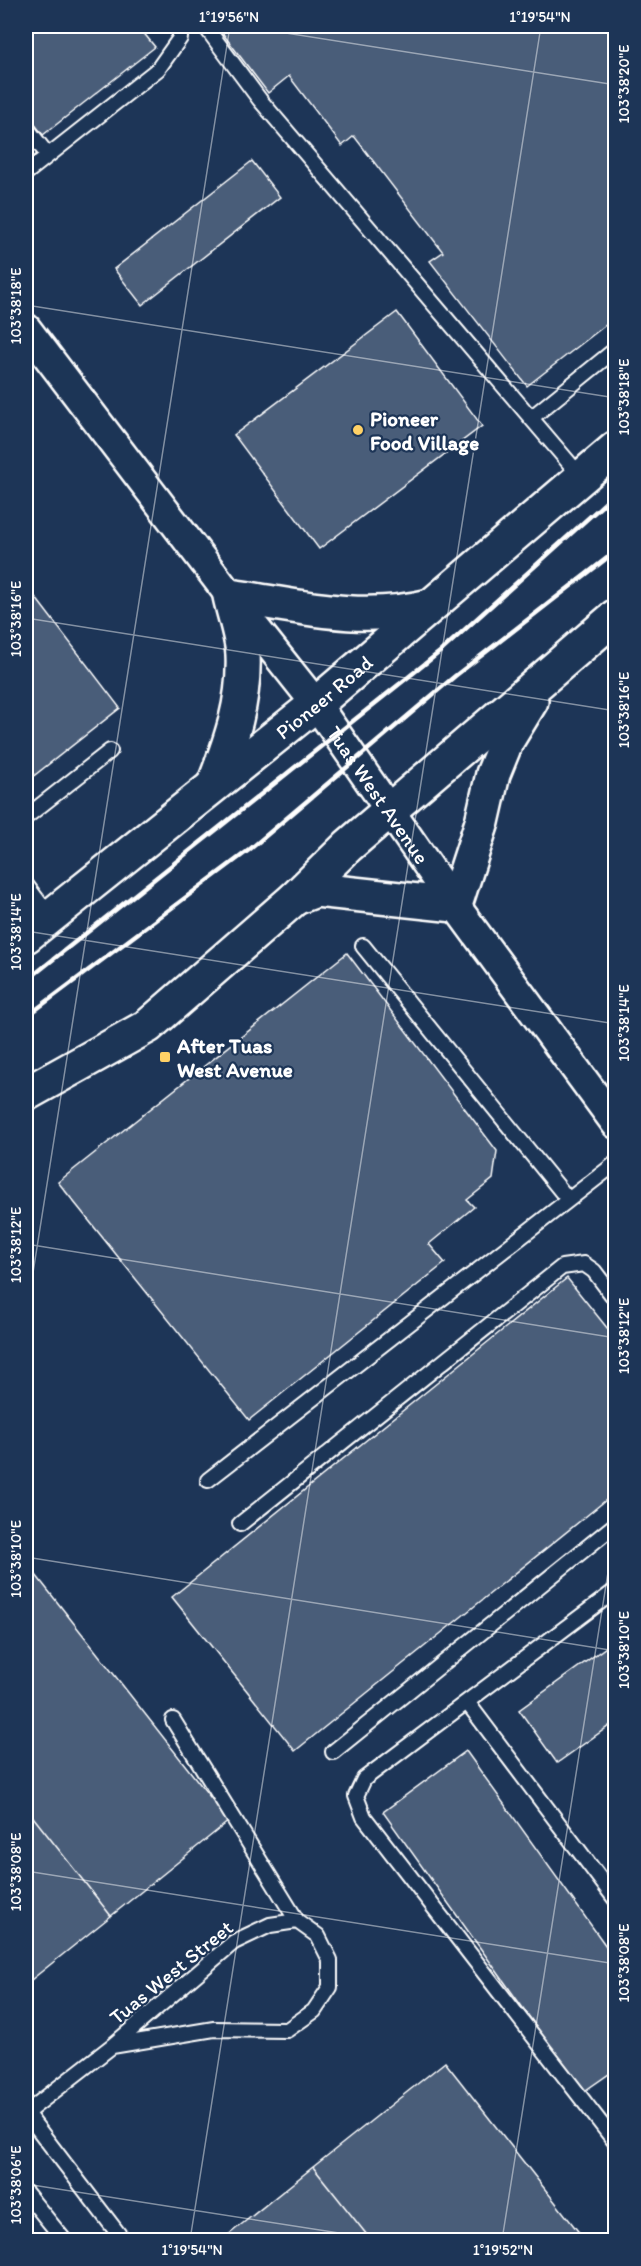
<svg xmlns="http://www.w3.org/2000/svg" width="641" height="2266" font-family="Itim,sans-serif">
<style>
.building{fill:#4a5d79;stroke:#fff;stroke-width:1.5}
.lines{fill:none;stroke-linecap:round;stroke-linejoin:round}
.service-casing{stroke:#fff;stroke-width:18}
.minor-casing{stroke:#fff;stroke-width:33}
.tertiary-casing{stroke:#fff;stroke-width:38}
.service{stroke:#1d3557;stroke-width:14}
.minor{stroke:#1d3557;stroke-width:28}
.tertiary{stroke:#1d3557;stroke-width:33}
.rail{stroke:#fff;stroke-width:4.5}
.ticks{fill:none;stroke:#fff;stroke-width:1.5;stroke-opacity:0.45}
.poi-dot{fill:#ffd166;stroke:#1d3557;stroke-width:2}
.labels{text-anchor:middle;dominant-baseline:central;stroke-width:4.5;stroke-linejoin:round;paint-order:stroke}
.poi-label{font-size:21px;font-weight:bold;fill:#fff;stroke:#1d3557;text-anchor:start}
.street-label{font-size:21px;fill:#fff;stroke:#1d3557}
.neatline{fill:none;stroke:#fff;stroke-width:2}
.ticks-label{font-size:15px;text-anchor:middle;fill:#fff}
</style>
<rect width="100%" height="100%" fill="#1d3557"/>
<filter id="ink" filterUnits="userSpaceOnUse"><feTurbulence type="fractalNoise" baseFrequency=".0167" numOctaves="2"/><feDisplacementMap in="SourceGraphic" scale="12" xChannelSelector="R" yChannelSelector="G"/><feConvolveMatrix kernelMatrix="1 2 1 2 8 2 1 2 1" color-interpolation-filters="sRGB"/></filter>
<g filter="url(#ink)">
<path class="building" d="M 26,26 L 138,26 L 155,47 L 43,135 L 26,113 Z
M 217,26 L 616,26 L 616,317 L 527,386 L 430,261 L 443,252 L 354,136 L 342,146 L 289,76 L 268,93 Z
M 252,161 L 280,197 L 142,305 L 114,269 Z
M 397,312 L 482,426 L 319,549 L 234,435 Z
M 26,585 L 120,708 L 26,782 Z
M 347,953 L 497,1151 L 493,1179 L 467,1200 L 474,1207 L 429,1244 L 445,1263 L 249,1420 L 58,1182 Z
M 567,1278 L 616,1339 L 616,1492 L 295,1751 L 172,1597 Z
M 32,1570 L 229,1821 L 111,1916 L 26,1808 L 26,1575 Z
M 616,1640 L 616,1721 L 557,1763 L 519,1710 Z
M 466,1751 L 616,1960 L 616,2069 L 583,2092 L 383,1812 Z
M 26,1808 L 111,1916 L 26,1984 Z
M 445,2062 L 585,2240 L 371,2240 L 313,2167 Z
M 313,2167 L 371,2240 L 222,2240 Z"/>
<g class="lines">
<defs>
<path id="service" d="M 205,26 L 260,100 L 582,478
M 26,127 L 47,154
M 26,173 L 158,69 L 180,38 L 180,26
M 531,418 L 616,349
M 26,817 L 110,751
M 26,885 L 50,917
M 363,946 L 567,1198
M 208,1480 L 616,1163
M 240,1524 L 562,1267 L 584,1264 L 594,1271 L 616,1300
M 616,1590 L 364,1779 L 356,1796 L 364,1817 L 616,2143
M 467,1702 L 616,1900
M 173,1720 L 297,1921
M 333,1752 L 616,1524
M 26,2113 L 112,2046 L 234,1942 L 270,1925 L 297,1921 L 318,1936 L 330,1960 L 330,1987 L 314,2011 L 287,2030 L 214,2029 L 112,2046
M 26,2113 L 123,2240
M 26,2193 L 64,2240"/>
<g id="minor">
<path id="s1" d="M 26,328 L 230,596 L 316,704 L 455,905 L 616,1124"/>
</g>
<g id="tertiary">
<path d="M 215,782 C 231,741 245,701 243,655 C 242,636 234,615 230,596 C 299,606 359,623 430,606"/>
<path d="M 295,898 L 316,890 L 455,905 L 482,822 L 493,774 L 506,742 L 531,701"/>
<path id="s2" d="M 26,936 L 316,704 L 616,448"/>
<path d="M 26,1094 L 148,1026 L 295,898 L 348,846 L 616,616"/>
</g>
</defs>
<use href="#service" class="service-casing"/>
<use href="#minor" class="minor-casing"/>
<use href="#tertiary" class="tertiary-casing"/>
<use href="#service" class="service"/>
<use href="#minor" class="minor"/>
<use href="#tertiary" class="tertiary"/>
<path class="rail" d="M 26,981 L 441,651 L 616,493
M 26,1017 L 249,850 L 455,676 L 616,551"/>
</g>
</g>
<path class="ticks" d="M 241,26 L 616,85M 26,305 L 616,398M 26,618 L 616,711M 26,931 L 616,1024M 26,1244 L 616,1338M 26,1317 L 230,26M 26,1557 L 616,1651M 26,1871 L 616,1964M 26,2184 L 384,2240M 190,2240 L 541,26M 502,2240 L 616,1522"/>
<g class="poi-dot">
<circle cx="358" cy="430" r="6"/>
<rect x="159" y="1051" width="12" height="12" rx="3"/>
</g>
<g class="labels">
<g class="poi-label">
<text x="370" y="418">Pioneer<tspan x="370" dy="24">Food Village</tspan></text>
<text x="177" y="1045">After Tuas<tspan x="177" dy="24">West Avenue</tspan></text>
</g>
<g class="street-label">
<text stroke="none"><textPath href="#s2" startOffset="382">Pioneer Road</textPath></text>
<text stroke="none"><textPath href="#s1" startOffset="585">Tuas West Avenue</textPath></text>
<text transform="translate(171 1972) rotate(-39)">Tuas West Street</text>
</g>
</g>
<rect width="641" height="2266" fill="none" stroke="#1d3557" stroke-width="66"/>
<rect x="33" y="33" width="575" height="2200" class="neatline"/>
<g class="ticks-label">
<text x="229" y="22">1°19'56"N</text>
<text x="540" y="22">1°19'54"N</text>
<text transform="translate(624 84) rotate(-90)" y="5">103°38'20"E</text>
<text transform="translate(16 306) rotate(-90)" y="5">103°38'18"E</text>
<text transform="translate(624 397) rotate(-90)" y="5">103°38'18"E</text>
<text transform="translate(16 619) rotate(-90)" y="5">103°38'16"E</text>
<text transform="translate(624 710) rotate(-90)" y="5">103°38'16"E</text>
<text transform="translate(16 932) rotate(-90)" y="5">103°38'14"E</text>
<text transform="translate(624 1023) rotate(-90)" y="5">103°38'14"E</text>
<text transform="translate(16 1245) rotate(-90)" y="5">103°38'12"E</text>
<text transform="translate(624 1336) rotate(-90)" y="5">103°38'12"E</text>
<text transform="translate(16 1559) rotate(-90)" y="5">103°38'10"E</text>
<text transform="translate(624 1650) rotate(-90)" y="5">103°38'10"E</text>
<text transform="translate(16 1872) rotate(-90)" y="5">103°38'08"E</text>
<text transform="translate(624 1963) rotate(-90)" y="5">103°38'08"E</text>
<text transform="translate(16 2185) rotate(-90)" y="5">103°38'06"E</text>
<text x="192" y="2255">1°19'54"N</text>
<text x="503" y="2255">1°19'52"N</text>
</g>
</svg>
